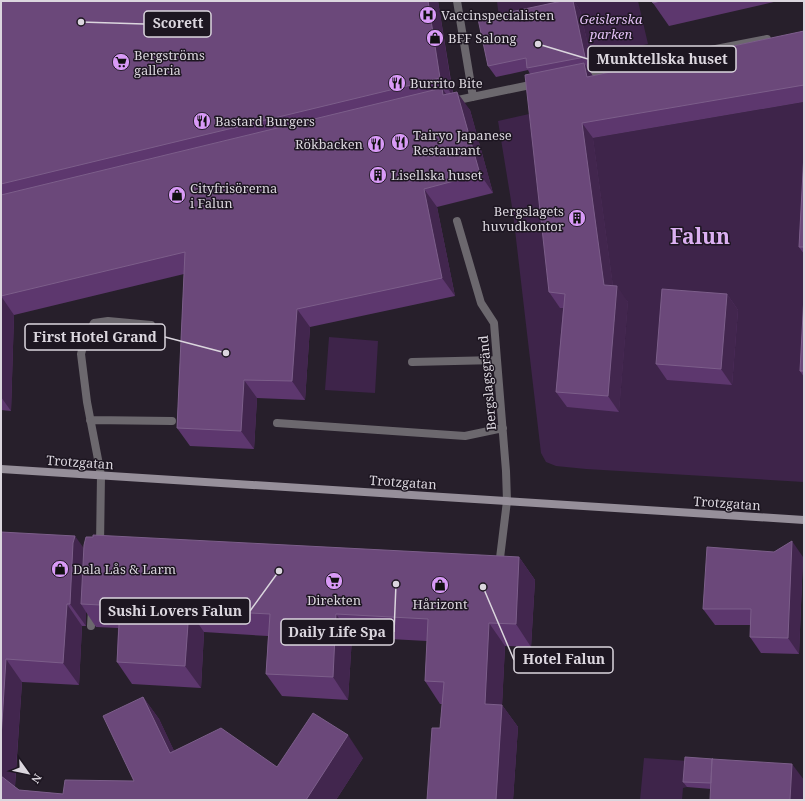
<svg xmlns="http://www.w3.org/2000/svg" width="805" height="801" font-family="'Noto Serif',serif">
<style>
.green{fill:#3e244a}
.lines{fill:none;stroke-linecap:round;stroke-linejoin:round}
.lane{stroke:#6c686e;stroke-width:8}
.street{stroke:#6c686e;stroke-width:8}
.secondary{stroke:#968f9a;stroke-width:8}
.wall{fill:#5d376e}
.shaded-wall{fill:#42264e}
.building{fill:#6b487a;stroke:#7c5e8a}
.labels{text-anchor:middle;dominant-baseline:central;stroke-width:3;stroke-linejoin:round;paint-order:stroke}
.poi-label{font-size:13px;fill:#dbd6de;stroke:#1d1621;text-anchor:start}
.park-label{font-size:13px;font-style:italic;fill:#e2bff4;stroke:#1d1621}
.street-label{font-size:13px;fill:#dbd6de;stroke:#1d1621}
.town-label{font-size:21px;font-weight:bold;fill:#dbb0f1;stroke:#1d1621}
.leader{fill:none;stroke:#dbd6de;stroke-width:1.5}
.callout-dot{fill:#dbd6de;stroke:#1d1621;stroke-width:1.5}
.callout{fill:#1d1621;stroke:#dbd6de;stroke-width:1.5}
.callout-label{font-size:14px;text-anchor:middle;font-weight:bold;fill:#dbd6de}
</style>
<rect width="100%" height="100%" fill="#271f2b"/>
<path class="green" d="M 497,1 L 638,1 L 648,44 L 590,57 L 500,27 Z
M 804,102 L 804,482 L 586,469 L 556,466 L 546,462 L 541,453 L 513,213 L 498,121 L 538,112 L 576,310 L 619,412 L 628,302 L 615,301 L 593,138 Z
M 329,337 L 378,341 L 375,393 L 325,390 Z
M 644,758 L 688,761 L 687,787 L 683,788 L 682,800 L 640,800 Z"/>
<g class="lines">
<path class="lane" d="M 457,221 L 481,303 L 494,323 L 506,471 L 507,501 L 499,566
M 412,362 L 497,360
M 90,420 L 172,421
M 277,423 L 465,436 L 503,428
M 100,545 L 101,475 L 87,402 L 81,354 L 85,339 L 94,323 L 108,321 L 151,325
M 91,626 L 92,609"/>
<path class="street" d="M 457,1 L 473,97
M 582,75 L 767,39
M 453,101 L 535,84"/>
<path class="secondary" d="M 1,469 L 804,520"/>
</g>
<path class="wall" d="M 1,1 L 438,1 L 453,93 L 470,110 L 493,193 L 437,207 L 455,296 L 310,327 L 305,400 L 257,398 L 254,449 L 190,446 L 177,428 L 184,274 L 14,315 L 11,411 L 1,410 Z
M 562,1 L 574,1 L 580,10 L 593,68 L 588,69 L 593,76 L 804,31 L 804,102 L 593,138 L 613,286 L 628,302 L 619,412 L 567,407 L 556,392 L 563,308 L 560,308 L 549,292 L 530,74 L 528,70 L 496,77 L 488,66 Z
M 652,1 L 778,1 L 761,5 L 669,26 L 653,3 Z
M 804,153 L 804,254 L 799,247 Z
M 727,294 L 738,310 L 732,385 L 667,380 L 656,364 Z
M 804,296 L 804,377 L 800,371 Z
M 1,532 L 84,548 L 519,557 L 535,580 L 531,647 L 505,646 L 502,705 L 518,727 L 513,800 L 427,800 L 440,728 L 442,704 L 440,704 L 425,681 L 427,641 L 352,637 L 348,700 L 282,696 L 266,674 L 268,636 L 204,632 L 201,688 L 132,684 L 117,662 L 118,628 L 96,627 L 86,612 L 86,626 L 82,626 L 79,685 L 22,682 L 15,787 L 19,790 L 63,794 L 134,781 L 143,697 L 159,719 L 174,751 L 277,767 L 363,758 L 336,800 L 1,800 Z
M 803,557 L 799,654 L 761,653 L 750,637 L 750,625 L 715,625 L 703,609 Z
M 713,759 L 711,789 L 687,787 L 683,782 Z"/>
<path class="shaded-wall" d="M 428,1 L 438,1 L 453,96 L 440,78 Z
M 573,1 L 574,1 L 580,10 L 593,68 L 585,57 Z
M 584,63 L 595,79 L 587,77 Z
M 442,88 L 455,107 L 443,95 Z
M 457,92 L 470,110 L 493,193 L 480,174 Z
M 582,123 L 593,138 L 615,301 L 604,285 Z
M 424,189 L 437,207 L 455,296 L 442,278 Z
M 617,286 L 628,302 L 619,412 L 608,396 Z
M 727,294 L 738,310 L 732,385 L 721,369 Z
M 1,296 L 14,315 L 11,411 L 1,397 Z
M 297,309 L 310,327 L 305,400 L 292,381 Z
M 244,380 L 257,398 L 254,449 L 241,431 Z
M 75,536 L 91,558 L 81,604 L 86,612 L 86,626 L 70,604 L 73,543 Z
M 792,541 L 803,557 L 799,654 L 788,638 Z
M 519,557 L 535,580 L 531,647 L 516,624 Z
M 67,604 L 82,626 L 79,685 L 63,663 Z
M 189,610 L 204,632 L 201,688 L 185,666 Z
M 336,614 L 352,637 L 348,700 L 333,677 Z
M 489,623 L 505,646 L 501,726 L 485,704 Z
M 6,659 L 22,682 L 14,797 L 1,778 L 1,738 Z
M 143,697 L 159,719 L 186,776 L 170,753 Z
M 502,705 L 518,727 L 513,800 L 496,800 Z
M 348,735 L 363,758 L 336,800 L 306,800 Z
M 792,764 L 804,780 L 804,800 L 790,800 Z"/>
<path class="building" d="M 1,1 L 428,1 L 440,78 L 1,184 Z
M 562,1 L 573,1 L 585,57 L 527,68 L 526,58 L 488,66 L 478,19 Z
M 652,1 L 660,1 L 653,3 Z
M 804,31 L 804,85 L 582,123 L 604,285 L 617,286 L 608,396 L 556,392 L 565,294 L 549,292 L 525,75 L 584,63 L 587,77 Z
M 442,88 L 443,95 L 457,92 L 480,174 L 424,189 L 442,278 L 297,309 L 292,381 L 244,380 L 241,431 L 177,428 L 185,252 L 1,296 L 1,306 L 1,195 Z
M 804,153 L 804,247 L 799,247 Z
M 662,289 L 727,294 L 721,369 L 656,364 Z
M 804,295 L 804,371 L 800,371 Z
M 1,532 L 75,536 L 73,543 L 70,604 L 67,604 L 63,663 L 6,659 L 1,738 Z
M 93,535 L 519,557 L 516,624 L 489,623 L 485,704 L 502,705 L 496,800 L 427,800 L 432,728 L 440,728 L 444,682 L 425,681 L 428,619 L 336,614 L 333,677 L 266,674 L 270,614 L 189,610 L 185,666 L 117,662 L 120,606 L 81,604 L 84,545 L 86,537 L 93,537 Z
M 792,541 L 788,638 L 750,637 L 751,609 L 703,609 L 707,547 L 774,552 Z
M 143,697 L 170,753 L 221,728 L 277,767 L 313,713 L 348,735 L 306,800 L 1,800 L 1,776 L 19,790 L 63,794 L 65,780 L 134,781 L 103,716 Z
M 685,757 L 713,759 L 712,759 L 711,783 L 683,782 Z
M 712,759 L 792,764 L 790,800 L 710,800 Z"/>
<defs>
<symbol id="hospital-disc" viewBox="-11 -11 22 22"><circle r="9.5" fill="#d99af7" stroke="#1d1621"/><path d="M-5-5h3v3.5h4V-5h3V5h-3V1.5h-4V5h-3Z" fill="#111"/></symbol>
<symbol id="shop-disc" viewBox="-11 -11 22 22"><circle r="9.5" fill="#d99af7" stroke="#1d1621"/><path d="M-5-2.5h2.3a2.7 3.5 0 0 1 5.4 0H5L5.5 6h-11ZM-1.5-2.5h3a1.5 2.3 0 0 0-3 0Z" fill="#111"/></symbol>
<symbol id="supermarket-disc" viewBox="-11 -11 22 22"><circle r="9.5" fill="#d99af7" stroke="#1d1621"/><path d="M-6-5.5h2.5l.6 2H6L4.5 2H-2.5L-4.4-4H-6ZM-1.5 3.2a1.3 1.3 0 1 0 .1 0ZM3 3.2a1.3 1.3 0 1 0 .1 0Z" fill="#111"/></symbol>
<symbol id="restaurant-disc" viewBox="-11 -11 22 22"><circle r="9.5" fill="#d99af7" stroke="#1d1621"/><path d="M-5-6h1v4h1v-4h1v4h1v-4h1v5L-1.5 .5V6h-2V.5L-5-1ZM5-6V6H3V1.5H1.5Q1.5-4 5-6Z" fill="#111"/></symbol>
<symbol id="building-disc" viewBox="-11 -11 22 22"><circle r="9.5" fill="#d99af7" stroke="#1d1621"/><path d="M-4-6H4V6H1V3H-1V6H-4ZM-2.5-4.3h1.7v1.8h-1.7ZM.8-4.3h1.7v1.8H.8ZM-2.5-1h1.7V.8h-1.7ZM.8-1h1.7V.8H.8Z" fill="#111"/></symbol>
</defs>
<g fill-rule="evenodd">
<use href="#hospital-disc" x="418" y="5" width="20" height="20"/>
<use href="#shop-disc" x="425" y="28" width="20" height="20"/>
<use href="#supermarket-disc" x="111" y="52" width="20" height="20"/>
<use href="#restaurant-disc" x="387" y="73" width="20" height="20"/>
<use href="#restaurant-disc" x="192" y="111" width="20" height="20"/>
<use href="#restaurant-disc" x="390" y="132" width="20" height="20"/>
<use href="#restaurant-disc" x="366" y="134" width="20" height="20"/>
<use href="#building-disc" x="368" y="165" width="20" height="20"/>
<use href="#shop-disc" x="167" y="185" width="20" height="20"/>
<use href="#building-disc" x="567" y="208" width="20" height="20"/>
<use href="#shop-disc" x="50" y="559" width="20" height="20"/>
<use href="#supermarket-disc" x="324" y="571" width="20" height="20"/>
<use href="#shop-disc" x="430" y="575" width="20" height="20"/>
</g>
<g class="labels">
<g class="poi-label">
<text x="441" y="15">Vaccinspecialisten</text>
<text x="448" y="38">BFF Salong</text>
<text x="134" y="55">Bergströms<tspan x="134" dy="15">galleria</tspan></text>
<text x="410" y="83">Burrito Bite</text>
<text x="215" y="121">Bastard Burgers</text>
<text x="413" y="135">Tairyo Japanese<tspan x="413" dy="15">Restaurant</tspan></text>
<text x="363" y="144" text-anchor="end">Rökbacken</text>
<text x="391" y="175">Lisellska huset</text>
<text x="190" y="188">Cityfrisörerna<tspan x="190" dy="15">i Falun</tspan></text>
<text x="564" y="211" text-anchor="end">Bergslagets<tspan x="564" dy="15">huvudkontor</tspan></text>
<text x="73" y="569">Dala Lås &amp; Larm</text>
<text x="334" y="600" text-anchor="middle">Direkten</text>
<text x="440" y="604" text-anchor="middle">Hårizont</text>
</g>
<g class="park-label">
<text x="611" y="19">Geislerska<tspan x="611" dy="15">parken</tspan></text>
</g>
<g class="street-label">
<text transform="translate(487 383) rotate(-95)">Bergslagsgränd</text>
<text transform="translate(80 462) rotate(4)">Trotzgatan</text>
<text transform="translate(403 482) rotate(4)">Trotzgatan</text>
<text transform="translate(727 503) rotate(4)">Trotzgatan</text>
</g>
<g class="town-label">
<text x="700" y="236">Falun</text>
</g>
</g>
<path class="leader" d="M81 22L144 24M538 44L588 59M226 353L165 337M279 571L250 611M396 584L394 632M483 587L514 660"/>
<g class="callout-dot">
<circle cx="81" cy="22" r="4"/>
<circle cx="538" cy="44" r="4"/>
<circle cx="226" cy="353" r="4"/>
<circle cx="279" cy="571" r="4"/>
<circle cx="396" cy="584" r="4"/>
<circle cx="483" cy="587" r="4"/>
</g>
<g class="callout">
<rect x="144" y="11" width="67" height="26" rx="4"/>
<rect x="588" y="46" width="148" height="26" rx="4"/>
<rect x="25" y="324" width="140" height="26" rx="4"/>
<rect x="100" y="598" width="150" height="26" rx="4"/>
<rect x="281" y="619" width="113" height="26" rx="4"/>
<rect x="514" y="647" width="99" height="26" rx="4"/>
</g>
<g class="callout-label">
<text x="178" y="28">Scorett</text>
<text x="662" y="64">Munktellska huset</text>
<text x="95" y="342">First Hotel Grand</text>
<text x="175" y="616">Sushi Lovers Falun</text>
<text x="337" y="637">Daily Life Spa</text>
<text x="564" y="664">Hotel Falun</text>
</g>
<rect width="805" height="801" fill="none" stroke="#dbd6de" stroke-width="4"/>
<g transform="translate(28 773) rotate(123)" stroke="#1d1621" stroke-width="3" paint-order="stroke">
<path d="M0-3L7 15L0 10L-7 15Z" fill="#dbd6de"/>
<text y="-6" font-size="11" font-weight="bold" text-anchor="middle" fill="#dbd6de">N</text>
</g>
</svg>
